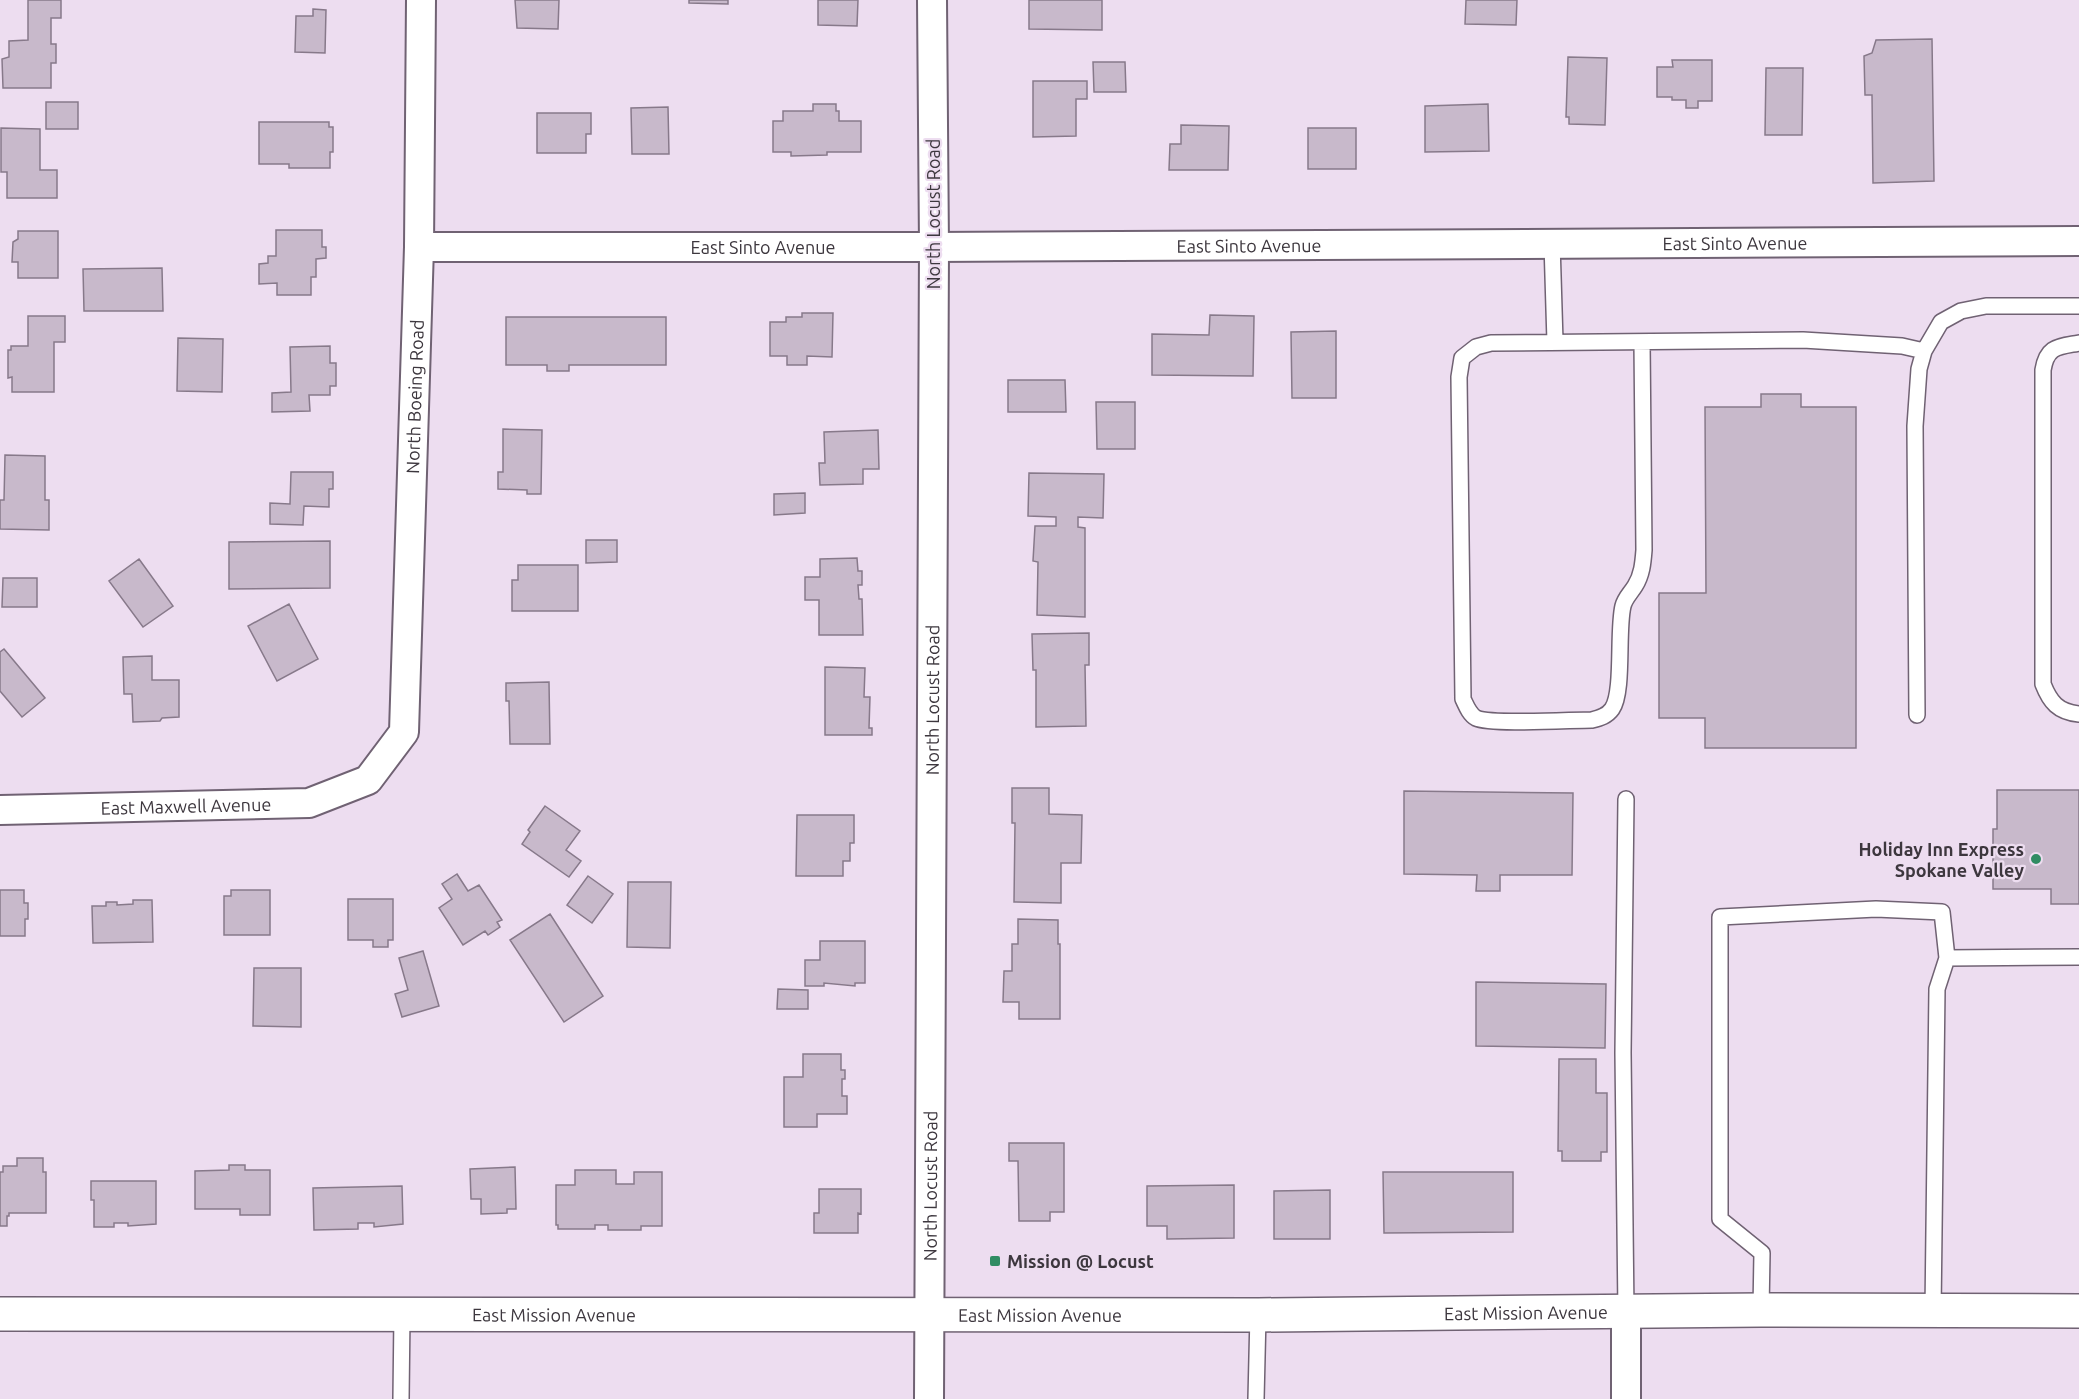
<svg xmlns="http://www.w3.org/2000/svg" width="2079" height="1399" font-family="Ubuntu,sans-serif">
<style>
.building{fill:#c8b9cb;stroke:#87798a;stroke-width:1.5}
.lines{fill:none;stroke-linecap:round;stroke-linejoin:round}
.lane-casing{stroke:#706273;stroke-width:18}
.street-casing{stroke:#706273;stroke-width:32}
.secondary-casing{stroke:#706273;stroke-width:36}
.lane{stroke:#fff;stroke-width:15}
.street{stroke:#fff;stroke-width:28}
.secondary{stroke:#fff;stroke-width:33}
.poi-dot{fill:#308c63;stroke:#edddf0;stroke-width:2}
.labels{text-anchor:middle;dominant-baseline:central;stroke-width:4.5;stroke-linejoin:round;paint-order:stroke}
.street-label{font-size:18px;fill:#3d373e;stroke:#edddf0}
.poi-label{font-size:18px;font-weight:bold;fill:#3d373e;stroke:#edddf0;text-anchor:end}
</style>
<rect width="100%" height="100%" fill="#edddf0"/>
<path class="building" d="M 28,0 L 61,0 L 61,18 L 51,18 L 51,44 L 56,44 L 56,63 L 51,63 L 51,88 L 3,88 L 2,59 L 9,57 L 9,41 L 28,40 Z
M 515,0 L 559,0 L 558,29 L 517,28 Z
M 689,0 L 728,0 L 728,4 L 689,3 Z
M 818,0 L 858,0 L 857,26 L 818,25 Z
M 1029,0 L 1102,0 L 1102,30 L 1029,29 Z
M 1466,0 L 1517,0 L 1516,25 L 1465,24 Z
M 313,9 L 326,10 L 325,53 L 295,52 L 296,16 L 313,16 Z
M 1932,39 L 1934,181 L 1873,183 L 1872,95 L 1865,95 L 1864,56 L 1872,53 L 1876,40 Z
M 1568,57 L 1607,58 L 1605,125 L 1569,124 L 1569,117 L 1566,117 Z
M 1672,60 L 1712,60 L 1712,101 L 1698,101 L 1698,108 L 1686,108 L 1686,100 L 1672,100 L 1672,97 L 1657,97 L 1657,67 L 1673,67 Z
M 1093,62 L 1125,62 L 1126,92 L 1094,92 Z
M 1766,68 L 1803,68 L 1802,135 L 1765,135 Z
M 1033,81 L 1087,81 L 1087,99 L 1076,99 L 1076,136 L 1033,137 Z
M 46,102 L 78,102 L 78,129 L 46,129 Z
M 813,104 L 836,104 L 836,111 L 839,111 L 839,121 L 861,121 L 861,152 L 827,152 L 827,155 L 791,156 L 791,152 L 773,152 L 773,121 L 783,121 L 783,111 L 813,111 Z
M 1488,104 L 1489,151 L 1425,152 L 1425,106 Z
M 668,107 L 669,154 L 632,154 L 631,108 Z
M 537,113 L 591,113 L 591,134 L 586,134 L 586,153 L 537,153 Z
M 259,122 L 329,122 L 329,127 L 333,127 L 333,152 L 330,152 L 330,168 L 289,168 L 289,164 L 259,164 Z
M 1181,125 L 1229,126 L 1228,170 L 1169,170 L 1170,144 L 1181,144 Z
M 1,128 L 40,129 L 40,170 L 57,170 L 57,198 L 7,198 L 7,172 L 1,172 Z
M 1308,128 L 1356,128 L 1356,169 L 1308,169 Z
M 276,230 L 322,230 L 322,247 L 326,247 L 326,258 L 316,259 L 316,277 L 311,277 L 311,295 L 277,295 L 277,283 L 259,284 L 259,264 L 268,263 L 268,256 L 276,256 Z
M 18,231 L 58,231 L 58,278 L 18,278 L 18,262 L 12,262 L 13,242 L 18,239 Z
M 162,268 L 163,311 L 84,311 L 83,269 Z
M 802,313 L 833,313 L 832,357 L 807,356 L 807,365 L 787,365 L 787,356 L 770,356 L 770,322 L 786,322 L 786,317 L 802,317 Z
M 1210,315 L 1254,316 L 1253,376 L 1152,375 L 1152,334 L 1209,335 Z
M 28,316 L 65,316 L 65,342 L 54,342 L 54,392 L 12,392 L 12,377 L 8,378 L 8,350 L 11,350 L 11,346 L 28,346 Z
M 506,317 L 666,317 L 666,365 L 569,365 L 569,371 L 547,371 L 547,365 L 506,365 Z
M 1336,331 L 1336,398 L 1292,398 L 1291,332 Z
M 178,338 L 223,339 L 222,392 L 177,391 Z
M 330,346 L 330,363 L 336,363 L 336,386 L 330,386 L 330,395 L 309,395 L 310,411 L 272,412 L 272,393 L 291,392 L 290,347 Z
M 1008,380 L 1065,380 L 1066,412 L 1008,412 Z
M 1761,394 L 1801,394 L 1801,407 L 1856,407 L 1856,748 L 1705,748 L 1705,718 L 1659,718 L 1659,593 L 1706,593 L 1705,407 L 1761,407 Z
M 1096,402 L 1135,402 L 1135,449 L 1097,449 Z
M 503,429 L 542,430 L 541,494 L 527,494 L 527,490 L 498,489 L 498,472 L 503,472 Z
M 878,430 L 879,469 L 863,469 L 863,484 L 820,485 L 819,463 L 825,463 L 824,432 Z
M 5,455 L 45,456 L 45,500 L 49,500 L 49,530 L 0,529 L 0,500 L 4,500 Z
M 291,472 L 333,472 L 333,489 L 329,489 L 329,507 L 304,506 L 303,525 L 270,524 L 270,503 L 290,504 Z
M 1029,473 L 1104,474 L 1103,518 L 1078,517 L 1078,527 L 1085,528 L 1085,617 L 1037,615 L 1038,562 L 1033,561 L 1035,526 L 1056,526 L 1056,517 L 1028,516 Z
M 805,493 L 805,513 L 774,515 L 774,494 Z
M 586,540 L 617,540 L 617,562 L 586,563 Z
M 330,541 L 330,588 L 229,589 L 229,542 Z
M 857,558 L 858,571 L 862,571 L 862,585 L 858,585 L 859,599 L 862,599 L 863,635 L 819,635 L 819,600 L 805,600 L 805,577 L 820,577 L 820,559 Z
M 139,559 L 173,606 L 143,627 L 109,581 Z
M 518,565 L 578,565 L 578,611 L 512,611 L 512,580 L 518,580 Z
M 3,578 L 37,578 L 37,607 L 2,607 Z
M 289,604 L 318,659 L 277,681 L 248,626 Z
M 1089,633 L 1089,665 L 1085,665 L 1086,726 L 1036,727 L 1036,670 L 1033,670 L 1032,634 Z
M 4,649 L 45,698 L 22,717 L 0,691 L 0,652 Z
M 152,656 L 152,680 L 179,680 L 179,717 L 162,718 L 160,721 L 133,722 L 132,694 L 124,694 L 123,657 Z
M 825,667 L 865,668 L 864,697 L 870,697 L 869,728 L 872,728 L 872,735 L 825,735 Z
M 549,682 L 550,744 L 510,744 L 509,701 L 506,701 L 506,683 Z
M 1012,788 L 1049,788 L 1049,814 L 1082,815 L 1081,863 L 1061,863 L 1061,903 L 1014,902 L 1015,823 L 1012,823 Z
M 1997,790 L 2079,790 L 2079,904 L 2051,904 L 2051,889 L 1993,889 L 1993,829 L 1997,829 Z
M 1404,791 L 1573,793 L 1572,875 L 1500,875 L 1500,891 L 1476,891 L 1477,875 L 1404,874 Z
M 545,806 L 580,831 L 566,850 L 581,861 L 569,877 L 522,844 L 530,832 L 528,830 Z
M 797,815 L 854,815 L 854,843 L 850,843 L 850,861 L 843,861 L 843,876 L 796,876 Z
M 457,874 L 468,891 L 479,885 L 502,920 L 497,922 L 500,927 L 488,935 L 485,931 L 463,945 L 439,908 L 452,899 L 442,884 Z
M 588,876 L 613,894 L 592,923 L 567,905 Z
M 628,882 L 671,882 L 670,948 L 627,947 Z
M 0,890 L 24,890 L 24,903 L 28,903 L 28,919 L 25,919 L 25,936 L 0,936 Z
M 231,890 L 270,890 L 270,935 L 224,935 L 224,896 L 231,896 Z
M 348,899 L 393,899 L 393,940 L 388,940 L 388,947 L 373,947 L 373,940 L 348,940 Z
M 133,900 L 152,900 L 153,942 L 93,943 L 92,906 L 106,906 L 106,902 L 117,902 L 117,905 L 133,904 Z
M 550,914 L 603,996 L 564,1022 L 510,940 Z
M 1018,919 L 1058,920 L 1058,944 L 1060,944 L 1060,1019 L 1019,1019 L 1019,1002 L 1003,1002 L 1004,971 L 1012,971 L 1012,944 L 1018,944 Z
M 820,941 L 865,941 L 865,983 L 855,983 L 855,986 L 824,983 L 824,986 L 805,986 L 805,960 L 820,960 Z
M 423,951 L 439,1006 L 402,1017 L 395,994 L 408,990 L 399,958 Z
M 254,968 L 301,968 L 301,1027 L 253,1026 Z
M 1476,982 L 1606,984 L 1605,1048 L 1476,1046 Z
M 778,989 L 808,990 L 808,1009 L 777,1009 Z
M 803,1054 L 841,1054 L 841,1070 L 845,1070 L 845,1079 L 842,1079 L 842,1096 L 847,1096 L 847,1114 L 817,1114 L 817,1127 L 784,1127 L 784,1077 L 803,1077 Z
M 1559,1059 L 1596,1059 L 1596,1093 L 1607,1093 L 1607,1152 L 1601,1152 L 1601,1161 L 1562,1161 L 1562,1151 L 1558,1151 Z
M 1009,1143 L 1064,1143 L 1064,1212 L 1050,1212 L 1050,1221 L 1019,1221 L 1018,1161 L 1009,1161 Z
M 17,1158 L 43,1158 L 43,1172 L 46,1172 L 46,1213 L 9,1213 L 9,1216 L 7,1216 L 7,1226 L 0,1226 L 0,1172 L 3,1172 L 3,1166 L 17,1166 Z
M 229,1165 L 245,1165 L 245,1170 L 270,1170 L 270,1215 L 240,1215 L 240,1209 L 195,1209 L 195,1171 L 229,1170 Z
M 515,1167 L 516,1209 L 507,1209 L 507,1213 L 481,1214 L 481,1199 L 471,1199 L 470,1169 Z
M 575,1170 L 616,1170 L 616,1184 L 634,1184 L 634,1172 L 662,1172 L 662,1226 L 641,1226 L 641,1230 L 608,1230 L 608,1225 L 595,1225 L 595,1229 L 558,1229 L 558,1225 L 556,1225 L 556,1185 L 575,1185 Z
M 1383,1172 L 1513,1172 L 1513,1232 L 1384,1233 Z
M 91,1181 L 156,1181 L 156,1224 L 128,1226 L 128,1223 L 114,1223 L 114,1227 L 94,1227 L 94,1200 L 91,1200 Z
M 1234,1185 L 1234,1238 L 1167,1239 L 1167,1226 L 1147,1226 L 1147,1186 Z
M 402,1186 L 403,1224 L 374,1227 L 374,1223 L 358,1223 L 358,1229 L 314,1230 L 313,1188 Z
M 819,1189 L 861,1189 L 861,1214 L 858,1213 L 858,1233 L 814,1233 L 814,1213 L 819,1213 Z
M 1330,1190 L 1330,1239 L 1274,1239 L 1274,1191 Z"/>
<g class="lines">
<defs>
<path id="lane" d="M 1552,243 L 1555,342
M 1642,342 L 1644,550 C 1643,563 1642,575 1635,586 C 1630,594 1625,598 1623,606 C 1617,630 1624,692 1612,709 C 1607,716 1600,718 1592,720 C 1571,720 1491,725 1476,718 C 1469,714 1466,705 1463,699 L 1459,377 L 1462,358 L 1476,347 L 1491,343 L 1803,340 L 1902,346 L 1924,351
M 2079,343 C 2058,347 2047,346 2043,370 L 2043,684 C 2050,702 2058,712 2079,714
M 1917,715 L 1915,426 L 1919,369 L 1924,351 L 1941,322 L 1961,311 L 1986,306 L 2079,306
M 1761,1310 L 1762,1253 L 1720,1219 L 1720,917 L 1876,909 L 1942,912 L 1947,958
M 1933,1311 L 1937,989 L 1947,958 L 2079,957
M 1626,1313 L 1623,1053 L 1626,799
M 401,1399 L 402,1314
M 1256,1399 L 1258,1315"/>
<g id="street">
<path id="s1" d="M 419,247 L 934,247 L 2079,241"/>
<path id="s2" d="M 0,810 L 309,803 L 368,780 L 404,732 L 419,247 L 421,0"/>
<path d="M 1626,1313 L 1626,1399"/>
<path id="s3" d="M 929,1399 L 934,247 L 932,0"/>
</g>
<g id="secondary">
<path id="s4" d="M 0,1314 L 1258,1315 L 1761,1310 L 2079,1311"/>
</g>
</defs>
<use href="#lane" class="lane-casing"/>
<use href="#street" class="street-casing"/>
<use href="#secondary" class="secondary-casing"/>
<use href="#lane" class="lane"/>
<use href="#street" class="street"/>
<use href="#secondary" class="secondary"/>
</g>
<g class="poi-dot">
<circle cx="2036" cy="859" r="6"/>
<rect x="989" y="1255" width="12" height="12" rx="3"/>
</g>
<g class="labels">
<g class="street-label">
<text transform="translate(933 214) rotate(-90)">North Locust Road</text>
<text stroke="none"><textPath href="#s1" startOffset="1316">East Sinto Avenue</textPath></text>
<text stroke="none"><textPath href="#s1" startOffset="830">East Sinto Avenue</textPath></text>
<text stroke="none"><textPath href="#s1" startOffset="344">East Sinto Avenue</textPath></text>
<text stroke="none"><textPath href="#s2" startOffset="768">North Boeing Road</textPath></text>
<text stroke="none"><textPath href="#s3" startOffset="699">North Locust Road</textPath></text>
<text stroke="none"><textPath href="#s2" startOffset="186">East Maxwell Avenue</textPath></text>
<text stroke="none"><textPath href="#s3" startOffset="213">North Locust Road</textPath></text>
<text stroke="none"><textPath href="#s4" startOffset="1526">East Mission Avenue</textPath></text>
<text stroke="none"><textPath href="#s4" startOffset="554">East Mission Avenue</textPath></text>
<text stroke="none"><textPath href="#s4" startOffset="1040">East Mission Avenue</textPath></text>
</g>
<g class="poi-label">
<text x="2024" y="849">Holiday Inn Express<tspan x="2024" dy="21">Spokane Valley</tspan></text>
<text x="1007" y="1261" text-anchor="start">Mission @ Locust</text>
</g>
</g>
</svg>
